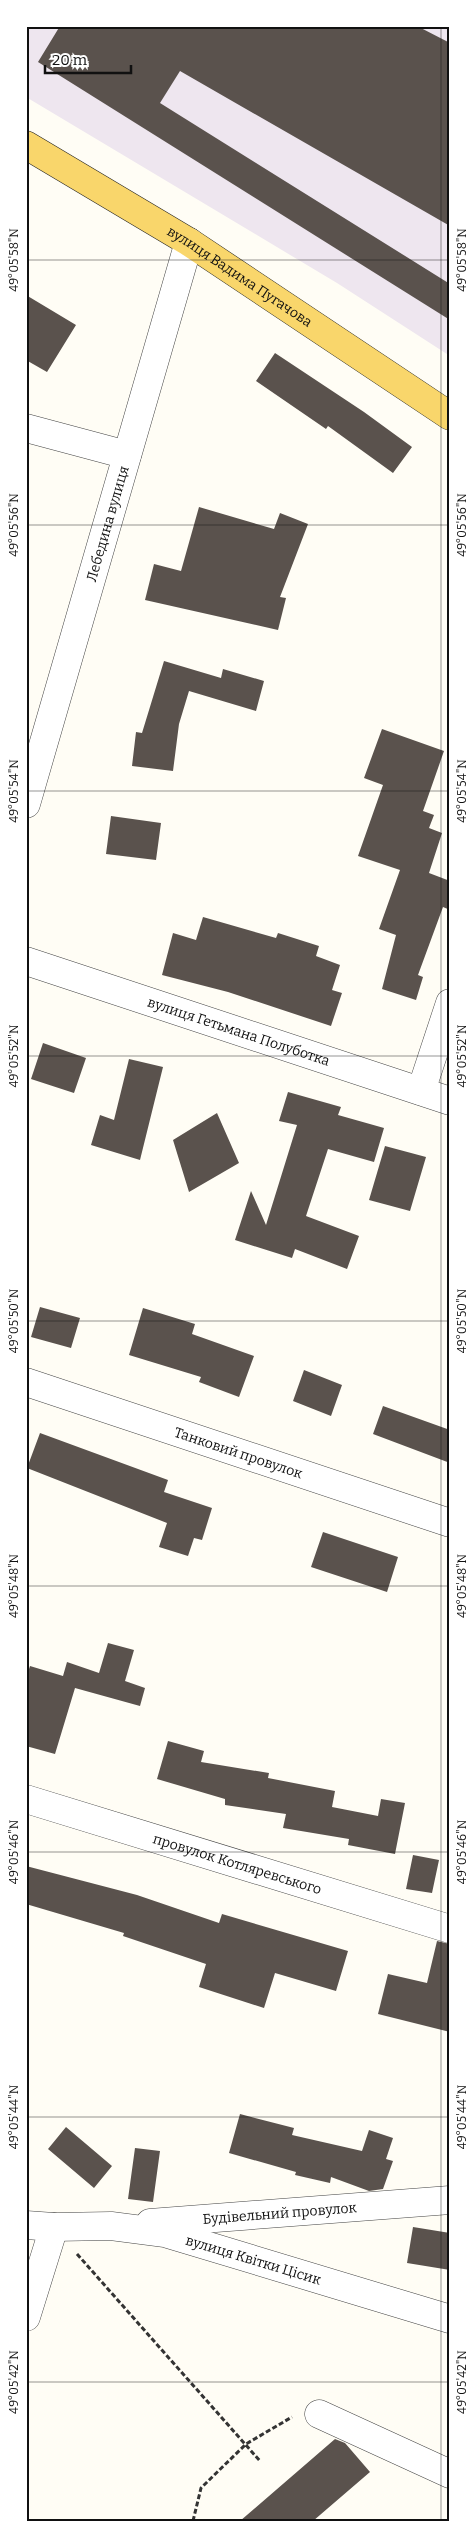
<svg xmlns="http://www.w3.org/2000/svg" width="476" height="2547" font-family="Bitter,serif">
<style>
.industrial{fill:#eee6ef}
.building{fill:#5a524d}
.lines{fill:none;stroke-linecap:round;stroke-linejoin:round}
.minor-casing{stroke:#444;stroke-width:29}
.major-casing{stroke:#222;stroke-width:29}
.path{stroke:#333;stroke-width:3;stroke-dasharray:5 2.5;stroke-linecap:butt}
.minor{stroke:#fff;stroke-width:28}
.major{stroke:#f9d66b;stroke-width:28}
.ticks{fill:none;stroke:#111;stroke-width:1;stroke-opacity:0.45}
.labels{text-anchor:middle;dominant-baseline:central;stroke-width:5;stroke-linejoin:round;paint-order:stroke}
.street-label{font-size:14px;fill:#111;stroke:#fff}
.neatline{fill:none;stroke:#111;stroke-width:2}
.ticks-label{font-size:12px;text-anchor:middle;fill:#111}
</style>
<rect width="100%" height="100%" fill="#fffdf5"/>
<path class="industrial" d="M 26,26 L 450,26 L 450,356 L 337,283 L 26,97 Z"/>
<path class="building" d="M 60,26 L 417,26 L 450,43 L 450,226 L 180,71 L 160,103 L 450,284 L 450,320 L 38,62 Z
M 26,295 L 76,325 L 47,372 L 26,360 Z
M 275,353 L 364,412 L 412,447 L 393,473 L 328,426 L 326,429 L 256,381 Z
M 199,507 L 274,529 L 280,513 L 308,524 L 280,597 L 286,598 L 278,630 L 145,600 L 154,564 L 181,571 Z
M 164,661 L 221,678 L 223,669 L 264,681 L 256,711 L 189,691 L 179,724 L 173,771 L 132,766 L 136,732 L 142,733 Z
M 382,729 L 444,751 L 423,811 L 434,815 L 429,828 L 442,833 L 429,873 L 450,881 L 450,910 L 443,907 L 418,975 L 423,977 L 416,1000 L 382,989 L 396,935 L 379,929 L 400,870 L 358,856 L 383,785 L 364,778 Z
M 111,816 L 161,823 L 156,860 L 106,854 Z
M 203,917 L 276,938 L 278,933 L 319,946 L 316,956 L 340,965 L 332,990 L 342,993 L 331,1026 L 228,992 L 162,975 L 173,933 L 196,940 Z
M 43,1043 L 86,1058 L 74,1093 L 31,1079 Z
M 129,1059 L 163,1067 L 140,1160 L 91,1145 L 100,1115 L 114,1120 Z
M 288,1092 L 341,1107 L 338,1115 L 384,1128 L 374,1162 L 328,1149 L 306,1216 L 359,1236 L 347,1269 L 295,1249 L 292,1258 L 235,1240 L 251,1191 L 266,1225 L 297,1125 L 279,1121 Z
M 217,1113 L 239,1163 L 189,1192 L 173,1140 Z
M 385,1146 L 426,1157 L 410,1211 L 369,1200 Z
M 40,1307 L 80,1318 L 71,1348 L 31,1337 Z
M 143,1308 L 195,1324 L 192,1334 L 254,1356 L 239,1397 L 199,1382 L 201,1377 L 129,1355 Z
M 304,1370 L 342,1385 L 331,1416 L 293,1401 Z
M 383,1406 L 450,1430 L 450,1463 L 373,1434 Z
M 40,1433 L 168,1480 L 164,1492 L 212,1508 L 202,1540 L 194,1538 L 188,1556 L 159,1547 L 167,1523 L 27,1468 Z
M 323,1532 L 398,1557 L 387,1592 L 311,1567 Z
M 108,1643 L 134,1650 L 125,1681 L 145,1688 L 140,1706 L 75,1688 L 55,1754 L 26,1746 L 26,1678 L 30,1666 L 63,1676 L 67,1662 L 99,1673 Z
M 168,1741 L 204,1751 L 201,1762 L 269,1773 L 268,1778 L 335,1791 L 332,1807 L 378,1816 L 381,1799 L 405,1803 L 395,1854 L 348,1845 L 349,1839 L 283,1828 L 286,1814 L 225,1805 L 225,1799 L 157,1779 Z
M 413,1855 L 439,1860 L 432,1893 L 406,1889 Z
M 26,1866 L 137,1895 L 219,1923 L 222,1914 L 348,1951 L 336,1991 L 275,1973 L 264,2008 L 199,1987 L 206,1964 L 123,1936 L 124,1933 L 26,1904 Z
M 437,1941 L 450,1944 L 450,2032 L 378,2014 L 388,1974 L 427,1983 Z
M 240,2114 L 294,2128 L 292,2135 L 362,2151 L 369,2130 L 393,2138 L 386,2159 L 393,2161 L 383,2189 L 369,2191 L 331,2177 L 330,2183 L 295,2175 L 296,2172 L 229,2153 Z
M 66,2127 L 112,2166 L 94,2188 L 48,2149 Z
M 135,2148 L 160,2151 L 153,2202 L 128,2199 Z
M 413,2227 L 450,2233 L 450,2270 L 407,2263 Z
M 335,2439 L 345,2443 L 370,2472 L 313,2521 L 240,2521 Z"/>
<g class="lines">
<defs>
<g id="minor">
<path d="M 26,428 L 127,455"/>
<path id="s1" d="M 26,804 L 189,242"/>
<path id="s2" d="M 26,961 L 450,1101"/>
<path d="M 421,1091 L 450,1003"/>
<path id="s3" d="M 26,1382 L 450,1523"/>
<path id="s4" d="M 26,1799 L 450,1929"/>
<path id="s5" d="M 150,2223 L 450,2200"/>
<path id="s6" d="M 26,2225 L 54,2227 L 111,2226 L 165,2233 L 450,2319"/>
<path d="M 26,2317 L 54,2227"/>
<path d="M 319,2414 L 450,2474"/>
</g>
<g id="major">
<path id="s7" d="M 26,145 L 189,242 L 450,416"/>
</g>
</defs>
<use href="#minor" class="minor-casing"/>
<use href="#major" class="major-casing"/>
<path class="path" d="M 77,2254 L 260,2461
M 193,2521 L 201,2488 L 246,2444 L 292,2417"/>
<use href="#minor" class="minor"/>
<use href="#major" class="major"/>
</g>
<path class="ticks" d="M 441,26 L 441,2521M 26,260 L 450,260M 26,525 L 450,525M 26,791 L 450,791M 26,1056 L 450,1056M 26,1321 L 450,1321M 26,1586 L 450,1586M 26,1852 L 450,1852M 26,2117 L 450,2117M 26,2382 L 450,2382"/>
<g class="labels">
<g class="street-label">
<text stroke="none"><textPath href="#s7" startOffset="251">вулиця Вадима Пугачова</textPath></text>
<text stroke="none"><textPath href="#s1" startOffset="292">Лебедина вулиця</textPath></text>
<text stroke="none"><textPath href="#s2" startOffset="224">вулиця Гетьмана Полуботка</textPath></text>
<text stroke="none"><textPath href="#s3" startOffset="224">Танковий провулок</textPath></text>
<text stroke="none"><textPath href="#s4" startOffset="221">провулок Котляревського</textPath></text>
<text stroke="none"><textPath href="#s5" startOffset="130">Будівельний провулок</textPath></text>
<text stroke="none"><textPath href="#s6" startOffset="232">вулиця Квітки Цісик</textPath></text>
</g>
</g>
<rect width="476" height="2547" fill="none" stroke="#ffffff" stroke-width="55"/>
<path d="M45 65v8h86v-8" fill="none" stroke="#111111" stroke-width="2.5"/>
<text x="52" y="65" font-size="15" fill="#111111" stroke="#ffffff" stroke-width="4" paint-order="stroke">20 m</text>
<rect x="28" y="28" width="420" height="2492" class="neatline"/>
<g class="ticks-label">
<text transform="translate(14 260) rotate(-90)" y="4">49°05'58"N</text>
<text transform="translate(462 260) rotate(-90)" y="4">49°05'58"N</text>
<text transform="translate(14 525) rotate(-90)" y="4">49°05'56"N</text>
<text transform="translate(462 525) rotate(-90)" y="4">49°05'56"N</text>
<text transform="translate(14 791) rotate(-90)" y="4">49°05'54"N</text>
<text transform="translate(462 791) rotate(-90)" y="4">49°05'54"N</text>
<text transform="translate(14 1056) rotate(-90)" y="4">49°05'52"N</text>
<text transform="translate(462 1056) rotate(-90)" y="4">49°05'52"N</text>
<text transform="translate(14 1321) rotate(-90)" y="4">49°05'50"N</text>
<text transform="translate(462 1321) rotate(-90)" y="4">49°05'50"N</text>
<text transform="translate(14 1586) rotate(-90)" y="4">49°05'48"N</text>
<text transform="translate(462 1586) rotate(-90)" y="4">49°05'48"N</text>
<text transform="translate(14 1852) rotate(-90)" y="4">49°05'46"N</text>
<text transform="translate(462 1852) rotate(-90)" y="4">49°05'46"N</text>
<text transform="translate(14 2117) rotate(-90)" y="4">49°05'44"N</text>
<text transform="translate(462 2117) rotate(-90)" y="4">49°05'44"N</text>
<text transform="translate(14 2382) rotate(-90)" y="4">49°05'42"N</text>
<text transform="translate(462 2382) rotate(-90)" y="4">49°05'42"N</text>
</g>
</svg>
